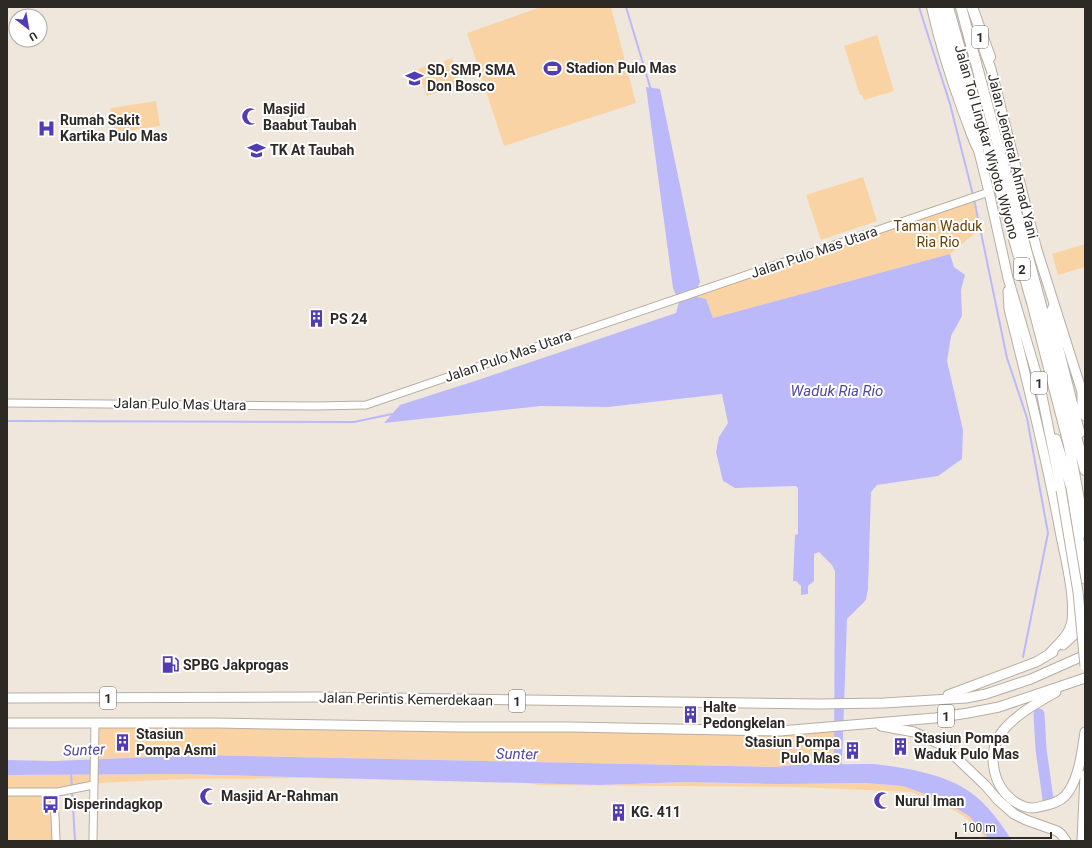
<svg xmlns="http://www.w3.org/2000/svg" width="1092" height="848" font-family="Roboto,sans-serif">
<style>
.green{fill:#fad3a5}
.water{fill:#bbb9fa}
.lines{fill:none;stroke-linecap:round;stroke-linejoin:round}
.stream{stroke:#bbb9fa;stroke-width:2}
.river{stroke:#bbb9fa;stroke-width:11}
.tertiary-casing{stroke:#b7aea3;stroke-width:9}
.trunk-casing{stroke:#b7aea3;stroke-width:11}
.motorway-casing{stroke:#b7aea3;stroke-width:12}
.tertiary{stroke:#fff;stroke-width:7}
.trunk{stroke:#fff;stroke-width:9}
.motorway{stroke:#fff;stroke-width:10}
.trunk-bridge-casing{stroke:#b7aea3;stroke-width:11;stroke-linecap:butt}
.trunk-bridge{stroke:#fff;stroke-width:9}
.labels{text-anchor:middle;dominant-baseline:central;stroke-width:4;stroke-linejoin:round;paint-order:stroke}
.shield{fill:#fff;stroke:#6c6966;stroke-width:1}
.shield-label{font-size:13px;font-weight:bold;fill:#2d2925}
.poi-label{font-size:14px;font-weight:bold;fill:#2d2925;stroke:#fff;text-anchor:start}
.street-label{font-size:14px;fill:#2d2925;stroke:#fff}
.park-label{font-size:14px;fill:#654001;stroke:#fff}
.water-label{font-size:15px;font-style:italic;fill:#5347a3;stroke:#fff}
</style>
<rect width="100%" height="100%" fill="#f0e7dc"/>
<path class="green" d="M 541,7 L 611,7 L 636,103 L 504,146 L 467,33 Z
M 877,35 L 894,91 L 864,100 L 862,95 L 860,95 L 844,46 Z
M 452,58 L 461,85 L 426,96 L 418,69 L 426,66 L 428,71 L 445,65 L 444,61 Z
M 156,101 L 160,126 L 114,133 L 110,108 Z
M 863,177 L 877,221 L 821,240 L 806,195 Z
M 973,197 L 980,229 L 950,254 L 713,318 L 706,299 L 694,296 Z
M 1085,244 L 1085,267 L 1058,275 L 1052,254 Z
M 95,724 L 539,728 L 835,726 L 834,764 L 805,764 L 777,767 L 198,755 L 94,759 Z
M 182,774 L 599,785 L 686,782 L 764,784 L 865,783 L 903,786 L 946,802 L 969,816 L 991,841 L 987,841 L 979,831 L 965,817 L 945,805 L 911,792 L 795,787 L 539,785 L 527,783 L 306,778 L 183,779 L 100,783 L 54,792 L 56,841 L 7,841 L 7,775 Z"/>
<path class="water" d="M 646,87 L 660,89 L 700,282 L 694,296 L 706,299 L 713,318 L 950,254 L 954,267 L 965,275 L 961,290 L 962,316 L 951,336 L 947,361 L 963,430 L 962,459 L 938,476 L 877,485 L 871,492 L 868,589 L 866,600 L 847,619 L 842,764 C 855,765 869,763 882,765 C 912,769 946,775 970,792 C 988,805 1001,823 1012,841 L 991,841 L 969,816 L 946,802 L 903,786 L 865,783 L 778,784 L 686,782 L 599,785 L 182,774 L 7,775 L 7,760 L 54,761 L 198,755 L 776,767 L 805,764 L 834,764 L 835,571 L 832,565 L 819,552 L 814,554 L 814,581 L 808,586 L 808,594 L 801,595 L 801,586 L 796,581 L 793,581 L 795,535 L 798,534 L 798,488 L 796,486 L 735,488 L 723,481 L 716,452 L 719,437 L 728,423 L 722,394 L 608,407 L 541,406 L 384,423 L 400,405 L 475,381 L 676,313 L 679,302 L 673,288 Z"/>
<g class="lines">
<path class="stream" d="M 626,7 L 651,90
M 919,7 L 950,104 L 973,195
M 974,199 L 1007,358 L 1027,418 L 1048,533 L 1023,657
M 7,421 L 354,422 L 392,414
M 71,772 L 75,841"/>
<path class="river" d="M 1039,714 L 1041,749 L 1048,799"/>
<defs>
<path id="tertiary" d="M 7,403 L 315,406 L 366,405 L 989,192
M 7,792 L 58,792 L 93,785
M 54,792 L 56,841
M 93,841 L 95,724"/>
<path id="trunk" d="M 939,7 L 977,138 L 978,148 L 989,192 L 1008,278 L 1040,386 L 1061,490
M 984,50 L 991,69 L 1037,250 L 1082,392 L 1082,405 L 1085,416
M 1008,291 L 1009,309 C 1028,384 1047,460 1061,536 C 1066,561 1075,596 1072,621 C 1070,635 1057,645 1048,655
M 1054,305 L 1050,314 L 1080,433
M 1056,439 L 1071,488 L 1085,579
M 1063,645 L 1076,633 L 1085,612
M 1056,692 C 1039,702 1020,712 1006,727 C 985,749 991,785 1015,802 C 1020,805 1026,808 1032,808 C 1037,808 1042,806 1047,805 C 1056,803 1064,799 1069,791 C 1080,773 1082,751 1085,732
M 948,695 L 1036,662 L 1053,652
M 7,698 L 319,697 L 818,704 L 884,703 L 966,698 L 986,694 L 1031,679 L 1085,655
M 7,723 L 216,723 L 458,727 L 570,727 L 780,731 L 935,718 L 968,713 L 999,707 L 1085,678
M 881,726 L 914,732 L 944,746 L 985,785 L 998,800 L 1014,814 L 1026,820 L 1057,831 L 1061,834 L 1066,841
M 1082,841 L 1085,775"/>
<path id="motorway" d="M 932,7 C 940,43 951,78 964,113 C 969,125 972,137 978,148
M 948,7 L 1033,306 L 1069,445 L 1085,533
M 961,7 L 1085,470
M 972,7 L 990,57"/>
</defs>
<use href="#tertiary" class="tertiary-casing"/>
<use href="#trunk" class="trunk-casing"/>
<use href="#motorway" class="motorway-casing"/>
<use href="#tertiary" class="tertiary"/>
<use href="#trunk" class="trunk"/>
<use href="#motorway" class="motorway"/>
<defs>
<path id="trunk-bridge" d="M 1061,490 L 1078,592 L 1085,666"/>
</defs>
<use href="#trunk-bridge" class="trunk-bridge-casing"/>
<use href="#trunk-bridge" class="trunk-bridge"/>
</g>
<defs>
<symbol id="stadium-bare" viewBox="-9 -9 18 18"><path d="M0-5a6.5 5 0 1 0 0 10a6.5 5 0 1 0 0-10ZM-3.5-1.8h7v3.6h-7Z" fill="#523cb3" stroke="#fff" stroke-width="2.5" paint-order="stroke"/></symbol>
<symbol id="school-bare" viewBox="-9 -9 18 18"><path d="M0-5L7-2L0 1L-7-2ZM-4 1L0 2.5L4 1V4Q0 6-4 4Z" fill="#523cb3" stroke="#fff" stroke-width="2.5" paint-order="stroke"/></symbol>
<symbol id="mosque-bare" viewBox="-9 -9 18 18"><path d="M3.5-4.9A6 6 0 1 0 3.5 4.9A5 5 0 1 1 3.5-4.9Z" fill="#523cb3" stroke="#fff" stroke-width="2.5" paint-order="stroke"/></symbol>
<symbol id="hospital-bare" viewBox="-9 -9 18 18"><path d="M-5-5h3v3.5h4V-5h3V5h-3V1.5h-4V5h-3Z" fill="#523cb3" stroke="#fff" stroke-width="2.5" paint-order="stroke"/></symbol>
<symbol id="building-bare" viewBox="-9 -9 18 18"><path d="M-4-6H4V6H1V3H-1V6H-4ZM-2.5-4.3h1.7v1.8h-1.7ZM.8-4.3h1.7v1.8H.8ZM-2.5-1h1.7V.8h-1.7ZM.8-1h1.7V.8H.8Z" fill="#523cb3" stroke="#fff" stroke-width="2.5" paint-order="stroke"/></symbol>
<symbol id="fuel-bare" viewBox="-9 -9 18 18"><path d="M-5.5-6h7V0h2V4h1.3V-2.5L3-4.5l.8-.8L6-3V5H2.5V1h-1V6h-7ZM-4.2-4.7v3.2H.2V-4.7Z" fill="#523cb3" stroke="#fff" stroke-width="2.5" paint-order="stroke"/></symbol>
<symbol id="bus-bare" viewBox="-9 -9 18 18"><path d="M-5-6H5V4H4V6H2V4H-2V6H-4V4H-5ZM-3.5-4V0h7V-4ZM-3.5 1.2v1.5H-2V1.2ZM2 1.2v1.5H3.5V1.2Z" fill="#523cb3" stroke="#fff" stroke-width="2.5" paint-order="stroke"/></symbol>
</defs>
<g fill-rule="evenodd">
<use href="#stadium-bare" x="540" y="56" width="25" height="25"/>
<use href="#school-bare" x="402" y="66" width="25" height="25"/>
<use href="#mosque-bare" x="238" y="104" width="25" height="25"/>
<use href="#hospital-bare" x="34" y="116" width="25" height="25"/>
<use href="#school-bare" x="244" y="138" width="25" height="25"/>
<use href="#building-bare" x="304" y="306" width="25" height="25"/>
<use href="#fuel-bare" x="158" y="652" width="25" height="25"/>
<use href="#building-bare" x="678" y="702" width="25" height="25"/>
<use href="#building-bare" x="110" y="730" width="25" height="25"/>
<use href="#building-bare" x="888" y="734" width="25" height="25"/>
<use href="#building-bare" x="840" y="738" width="25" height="25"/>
<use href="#mosque-bare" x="196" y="784" width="25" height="25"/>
<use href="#mosque-bare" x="870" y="788" width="25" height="25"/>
<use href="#bus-bare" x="38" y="792" width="25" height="25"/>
<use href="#building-bare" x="606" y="800" width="25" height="25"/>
</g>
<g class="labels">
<g class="shield">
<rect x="972" y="26" width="16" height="22" rx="3"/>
<rect x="1014" y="258" width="16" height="22" rx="3"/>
<rect x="1031" y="372" width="16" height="22" rx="3"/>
<rect x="100" y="687" width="16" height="22" rx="3"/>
<rect x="509" y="690" width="16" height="22" rx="3"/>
<rect x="938" y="705" width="16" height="22" rx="3"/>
</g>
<g class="shield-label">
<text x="980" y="37">1</text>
<text x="1022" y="269">2</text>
<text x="1039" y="383">1</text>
<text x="108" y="698">1</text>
<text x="517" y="701">1</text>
<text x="946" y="716">1</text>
</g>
<g class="poi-label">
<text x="566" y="68">Stadion Pulo Mas</text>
<text x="427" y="70">SD, SMP, SMA<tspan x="427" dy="16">Don Bosco</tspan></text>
<text x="263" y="109">Masjid<tspan x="263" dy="16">Baabut Taubah</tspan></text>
<text x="60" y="120">Rumah Sakit<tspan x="60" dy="16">Kartika Pulo Mas</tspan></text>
<text x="270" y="150">TK At Taubah</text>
<text x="330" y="319">PS 24</text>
<text x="183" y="665">SPBG Jakprogas</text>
<text x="703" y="707">Halte<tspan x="703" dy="16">Pedongkelan</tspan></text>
<text x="136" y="734">Stasiun<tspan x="136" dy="16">Pompa Asmi</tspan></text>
<text x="914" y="738">Stasiun Pompa<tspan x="914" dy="16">Waduk Pulo Mas</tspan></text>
<text x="840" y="742" text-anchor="end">Stasiun Pompa<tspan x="840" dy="16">Pulo Mas</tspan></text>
<text x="221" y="796">Masjid Ar-Rahman</text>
<text x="895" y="801">Nurul Iman</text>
<text x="64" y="804">Disperindagkop</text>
<text x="631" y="812">KG. 411</text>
</g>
<g class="street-label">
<text transform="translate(987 142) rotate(74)">Jalan Tol Lingkar Wiyoto Wiyono</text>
<text transform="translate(1013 156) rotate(76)">Jalan Jenderal Ahmad Yani</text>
<text transform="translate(814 252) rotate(-19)">Jalan Pulo Mas Utara</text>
<text transform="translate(508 356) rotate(-19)">Jalan Pulo Mas Utara</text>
<text transform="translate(180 404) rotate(1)">Jalan Pulo Mas Utara</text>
<text transform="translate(406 699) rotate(1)">Jalan Perintis Kemerdekaan</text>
</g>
<g class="park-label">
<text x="938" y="226">Taman Waduk<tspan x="938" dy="16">Ria Rio</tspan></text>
</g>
<g class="water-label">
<text x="837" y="391">Waduk Ria Rio</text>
<text transform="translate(84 750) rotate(-2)">Sunter</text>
<text transform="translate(517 754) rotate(1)">Sunter</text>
</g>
</g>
<rect width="1092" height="848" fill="none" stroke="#2d2925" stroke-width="16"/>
<g transform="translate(28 28) rotate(149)"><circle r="19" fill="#ffffff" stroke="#aba9a8"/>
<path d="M0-3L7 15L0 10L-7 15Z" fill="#523cb3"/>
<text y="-6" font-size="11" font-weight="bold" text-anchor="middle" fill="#2d2925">U</text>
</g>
<path d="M956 832v6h95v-6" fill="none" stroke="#2d2925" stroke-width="2"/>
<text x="962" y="832" font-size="12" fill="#2d2925" stroke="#ffffff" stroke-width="3" paint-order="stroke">100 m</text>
</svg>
